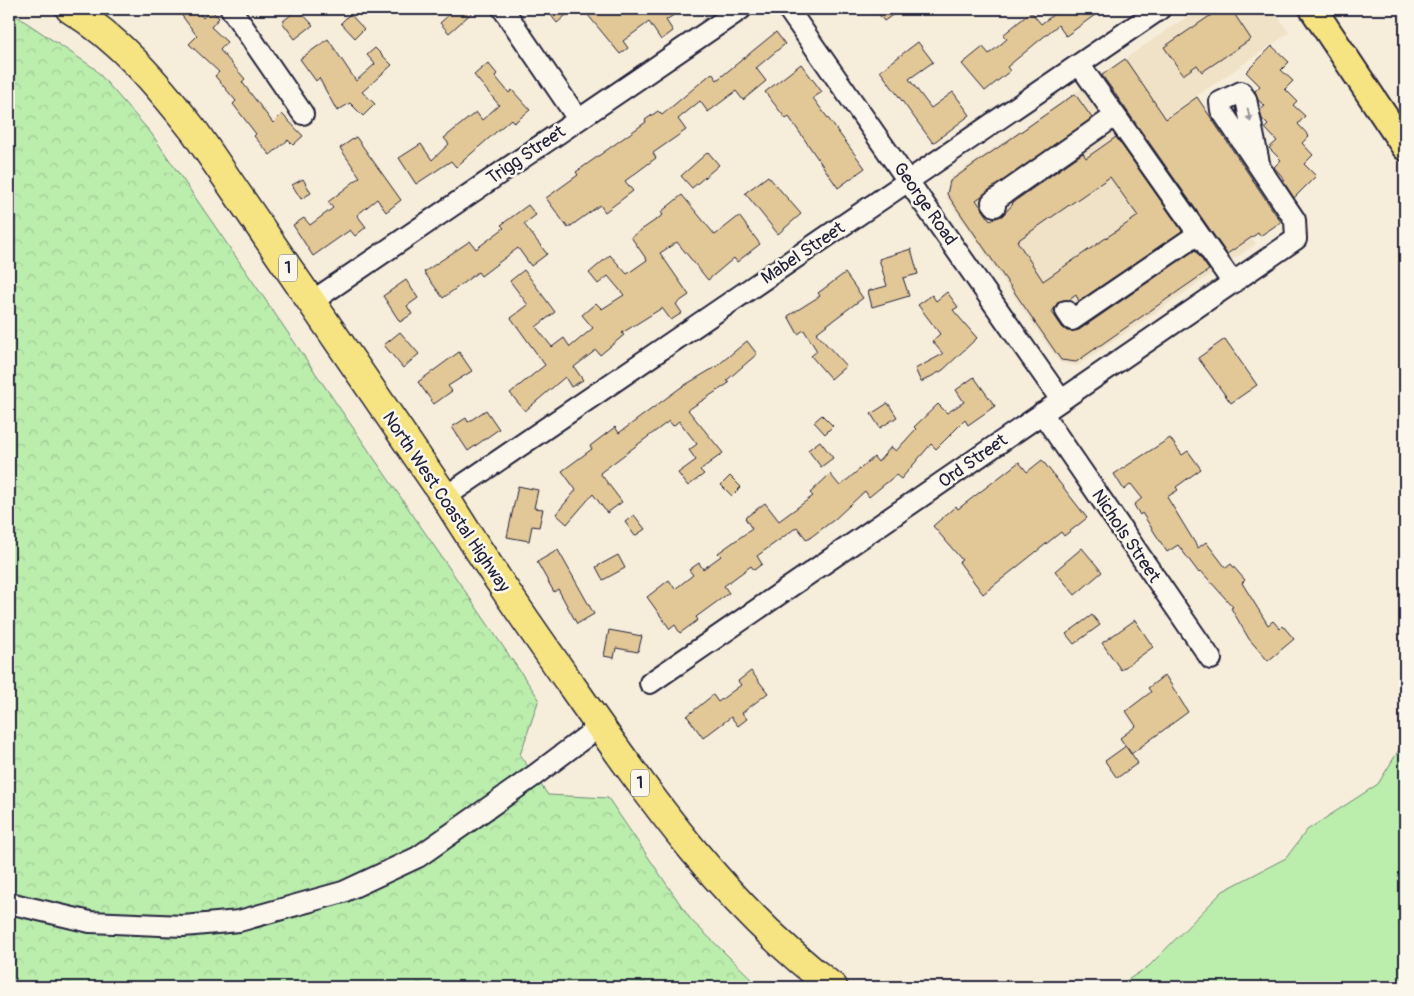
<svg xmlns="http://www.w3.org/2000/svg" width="1414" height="996" font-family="Pangolin,sans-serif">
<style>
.built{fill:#f0e2c7}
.green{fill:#bbedad;stroke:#6e8874}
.forest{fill:url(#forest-crowns);stroke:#6e8874}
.building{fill:#e2c797;stroke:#22223b;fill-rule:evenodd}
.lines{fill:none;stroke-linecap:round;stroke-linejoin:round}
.minor-casing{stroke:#22223b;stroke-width:24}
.major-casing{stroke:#22223b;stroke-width:30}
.highway-casing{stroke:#22223b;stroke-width:31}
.minor{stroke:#fbf7ec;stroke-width:20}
.major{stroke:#f6e381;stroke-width:26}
.highway{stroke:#f6e381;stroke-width:28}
.oneway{fill:#99979c}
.labels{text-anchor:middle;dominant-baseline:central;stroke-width:5;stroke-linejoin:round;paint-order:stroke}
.shield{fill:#fbf7ec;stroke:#636270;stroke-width:1}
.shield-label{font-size:16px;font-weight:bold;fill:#22223b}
.street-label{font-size:18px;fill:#22223b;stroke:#fbf7ec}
</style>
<defs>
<pattern id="forest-crowns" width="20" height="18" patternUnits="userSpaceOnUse" patternTransform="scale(1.25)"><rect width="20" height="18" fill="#bbedad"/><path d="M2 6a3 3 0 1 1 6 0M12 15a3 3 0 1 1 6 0" fill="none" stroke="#a0cb96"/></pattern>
</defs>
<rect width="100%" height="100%" fill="#f6eddb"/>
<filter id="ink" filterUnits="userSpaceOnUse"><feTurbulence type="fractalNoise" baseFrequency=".02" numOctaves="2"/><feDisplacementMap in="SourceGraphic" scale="10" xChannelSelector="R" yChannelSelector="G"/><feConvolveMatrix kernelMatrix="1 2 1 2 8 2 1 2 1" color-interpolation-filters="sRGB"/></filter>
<g filter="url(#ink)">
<path class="built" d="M 1198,9 L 1273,9 L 1289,33 L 1169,115 L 1256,244 L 1077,366 L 1060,363 L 946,197 L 949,179 Z"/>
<path class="green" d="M 1405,740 L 1405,987 L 1117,987 L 1149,966 L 1223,891 L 1286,858 L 1307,830 L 1378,784 Z"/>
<path class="forest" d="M 9,11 L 94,68 L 151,133 L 539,699 L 520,755 L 548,795 L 608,798 L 691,920 L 760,987 L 9,987 Z"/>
<path class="building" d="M 177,9 L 196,9 L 203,18 L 211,10 L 219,18 L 211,27 L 227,42 L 220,50 L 245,79 L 242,82 L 273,123 L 282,114 L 303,136 L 293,145 L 288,140 L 270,155 L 254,136 L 256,134 L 233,104 L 236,101 L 215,76 L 219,72 L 189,44 L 197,36 Z
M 298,9 L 313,25 L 295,39 L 282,22 Z
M 446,9 L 476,9 L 449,33 L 440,23 L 450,14 Z
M 546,9 L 573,9 L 557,23 Z
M 583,9 L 683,9 L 666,20 L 673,31 L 661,40 L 649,22 L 623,41 L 628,48 L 620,54 Z
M 875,9 L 901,9 L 884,21 Z
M 1061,9 L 1103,9 L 1066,36 L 1058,25 L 1007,67 L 1010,71 L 985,91 L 962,64 L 983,47 L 989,54 L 1007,39 L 1003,35 L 1031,12 L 1041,24 Z
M 1220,9 L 1231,9 L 1251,39 L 1202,72 L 1197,65 L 1183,75 L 1164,47 Z
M 350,14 L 364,29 L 355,38 L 341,23 Z
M 776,32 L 785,44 L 756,68 L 766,81 L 743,100 L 736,91 L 708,112 L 700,101 L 678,119 L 686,130 L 653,153 L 656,158 L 625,181 L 633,191 L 605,212 L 600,205 L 568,228 L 546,198 L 578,175 L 576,172 L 646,122 L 645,120 L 658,111 L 662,115 L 712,73 L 717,80 Z
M 328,39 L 356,81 L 375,64 L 367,55 L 375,48 L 392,65 L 362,92 L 375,104 L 363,116 L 350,103 L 337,111 L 319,78 L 316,81 L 300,59 Z
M 918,42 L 933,62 L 909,79 L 931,108 L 953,92 L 970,115 L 933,143 L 880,71 Z
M 1272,46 L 1289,62 L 1281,70 L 1293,81 L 1285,89 L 1297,101 L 1293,105 L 1305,116 L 1298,124 L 1309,136 L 1302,143 L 1313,155 L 1304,164 L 1316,176 L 1294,198 L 1283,181 L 1285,180 L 1274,167 L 1281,160 L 1269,148 L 1277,141 L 1265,128 L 1268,125 L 1262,119 L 1260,110 L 1265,106 L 1258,100 L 1255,91 L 1260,86 L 1246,72 Z
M 1125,59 L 1166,119 L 1197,97 L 1281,222 L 1260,236 L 1258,233 L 1227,254 L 1102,75 Z
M 488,63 L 497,74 L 495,76 L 509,93 L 512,90 L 530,110 L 514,123 L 511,119 L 456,167 L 451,161 L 416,184 L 399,158 L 421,144 L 432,160 L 449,144 L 444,138 L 476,112 L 482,120 L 499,105 L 474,75 Z
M 801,64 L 822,92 L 813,98 L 865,168 L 838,188 L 789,117 L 786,119 L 765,92 Z
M 1075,94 L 1092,118 L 976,200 L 990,220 L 1002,216 L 1013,204 L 1012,203 L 1083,153 L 1086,158 L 1116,137 L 1182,231 L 1079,301 L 1076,295 L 1069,300 L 1059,301 L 1052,312 L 1062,327 L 1067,331 L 1079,330 L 1195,250 L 1209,270 L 1076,362 L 1061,360 L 947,194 L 950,181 ZM 1110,177 L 1138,216 L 1043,281 L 1017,241 Z
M 356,137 L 401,200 L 386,212 L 377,199 L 357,215 L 366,227 L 355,236 L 350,230 L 313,256 L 293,225 L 304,218 L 310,225 L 333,208 L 328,202 L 360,177 L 340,148 Z
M 708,152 L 719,165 L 692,188 L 681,176 Z
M 768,176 L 801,214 L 778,234 L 745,193 Z
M 303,179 L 311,193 L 301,199 L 292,185 Z
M 682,195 L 715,235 L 739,216 L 760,244 L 737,262 L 734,258 L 708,280 L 677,242 L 660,253 L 689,295 L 676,304 L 682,313 L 671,320 L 662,308 L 622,333 L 624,335 L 600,355 L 596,350 L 574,367 L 583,380 L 571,387 L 565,377 L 525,411 L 510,393 L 545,365 L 511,318 L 528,305 L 510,281 L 524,270 L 555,312 L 536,327 L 552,347 L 564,338 L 570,347 L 593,328 L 582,315 L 596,303 L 602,309 L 624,295 L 608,276 L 598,284 L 589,273 L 610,255 L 627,274 L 647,260 L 631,237 L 663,215 L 661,212 Z
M 528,205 L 536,215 L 524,224 L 547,254 L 531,266 L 518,248 L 481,276 L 478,272 L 443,298 L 424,272 L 470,241 L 476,249 L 504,228 L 501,225 Z
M 911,249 L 918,274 L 903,278 L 909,296 L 872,307 L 868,291 L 887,286 L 879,259 Z
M 845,273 L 863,298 L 816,333 L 846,366 L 831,379 L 811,356 L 817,351 L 804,330 L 798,334 L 788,316 L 820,296 L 818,293 Z
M 406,280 L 418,298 L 407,306 L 412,314 L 400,322 L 383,296 Z
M 947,292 L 958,307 L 953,310 L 977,338 L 943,370 L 921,382 L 915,369 L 943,354 L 932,341 L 940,334 L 918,305 L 932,295 L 936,301 Z
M 400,332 L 419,354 L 403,368 L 384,345 Z
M 1225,339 L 1257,385 L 1231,403 L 1198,358 Z
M 747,341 L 757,354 L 727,380 L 729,383 L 688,410 L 723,453 L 700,470 L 704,474 L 688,486 L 678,473 L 696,460 L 689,450 L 697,444 L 679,421 L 673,426 L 669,421 L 600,473 L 622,502 L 607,513 L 593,494 L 567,524 L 556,514 L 576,490 L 562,471 L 592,449 L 590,446 L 615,427 L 619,433 L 680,388 L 717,366 Z
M 459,352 L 472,371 L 448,386 L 452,391 L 434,404 L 418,382 Z
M 974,377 L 995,406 L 968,425 L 965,420 L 936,449 L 931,444 L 901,479 L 896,475 L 869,497 L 865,491 L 835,519 L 807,540 L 797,527 L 757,556 L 762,564 L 754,570 L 751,566 L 724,586 L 729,593 L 696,617 L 698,620 L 680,633 L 675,625 L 670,629 L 647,597 L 669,580 L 675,589 L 693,575 L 689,570 L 699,563 L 703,569 L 721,556 L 718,553 L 752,529 L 745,518 L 765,503 L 779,521 L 813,496 L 810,493 L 830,474 L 840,486 L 874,457 L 878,462 L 891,447 L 896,451 L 916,429 L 914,427 L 938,404 L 947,413 L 964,402 L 956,390 Z
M 888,403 L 897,417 L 880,428 L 871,414 Z
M 486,410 L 499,429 L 468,451 L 452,427 L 466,418 L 468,422 Z
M 822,415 L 833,426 L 825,434 L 814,422 Z
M 1170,438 L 1182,455 L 1188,451 L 1201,469 L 1176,487 L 1178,490 L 1167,497 L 1198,548 L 1206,542 L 1226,568 L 1231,564 L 1245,580 L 1242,583 L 1268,625 L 1273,621 L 1280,629 L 1283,626 L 1294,639 L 1268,661 L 1249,639 L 1231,608 L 1233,607 L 1201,571 L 1199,573 L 1178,545 L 1167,552 L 1142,513 L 1140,515 L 1134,505 L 1142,498 L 1131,484 L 1124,490 L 1114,474 Z
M 820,441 L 833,458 L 821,467 L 808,450 Z
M 1042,460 L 1087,518 L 1064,536 L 1061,532 L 983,594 L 959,562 L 962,560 L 933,526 L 956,506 L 958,509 L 1019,462 L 1027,472 Z
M 730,476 L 741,487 L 732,496 L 721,485 Z
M 518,486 L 538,490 L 534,508 L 543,509 L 539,527 L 532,526 L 529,541 L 507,537 Z
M 634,515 L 645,529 L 635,536 L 625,522 Z
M 1082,548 L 1102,572 L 1075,595 L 1055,571 Z
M 558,550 L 594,614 L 577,624 L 558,589 L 554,592 L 537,562 Z
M 618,555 L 625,568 L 603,580 L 596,567 Z
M 1092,615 L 1100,625 L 1074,644 L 1066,634 Z
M 1135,620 L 1153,647 L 1121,670 L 1102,643 Z
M 609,630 L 642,636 L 638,652 L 616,648 L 614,658 L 604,656 Z
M 751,671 L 768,693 L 742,713 L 747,719 L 738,726 L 731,717 L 703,738 L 687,716 L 713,695 L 718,702 L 741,685 L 738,681 Z
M 1165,675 L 1188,712 L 1131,754 L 1120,738 L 1136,726 L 1126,711 L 1151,692 L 1148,688 Z
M 1126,746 L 1138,763 L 1117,778 L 1105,761 Z"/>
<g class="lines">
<defs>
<path id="minor" d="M 231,9 L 303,114
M 503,9 L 578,119
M 788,9 L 1061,400
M 1079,64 L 1233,283
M 995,206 L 992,202 L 1115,116
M 311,302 L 741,9
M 1066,311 L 1072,320 L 1198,234
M 1042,413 L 1211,659
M 445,497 L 1160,9
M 650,683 L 1296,239 L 1295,220 L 1221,110 L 1220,102 L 1241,92 L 1246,99 L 1260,168
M 9,903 L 90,922 L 183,926 L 239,921 L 343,892 L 418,857 L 535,775 L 600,726"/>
<path id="major" d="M 1313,9 L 1405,147"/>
<path id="highway" d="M 70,9 C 121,40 158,85 195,132 L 445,497 C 486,564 531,628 576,692 C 651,800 727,907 833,987"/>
</defs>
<use href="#minor" class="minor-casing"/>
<use href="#major" class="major-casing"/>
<use href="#highway" class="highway-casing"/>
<use href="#minor" class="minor"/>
<use href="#major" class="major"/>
<use href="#highway" class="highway"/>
</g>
<defs><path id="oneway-solid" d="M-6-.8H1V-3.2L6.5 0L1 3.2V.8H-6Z" transform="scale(1.25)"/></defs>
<use class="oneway" href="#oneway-solid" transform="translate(1249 115) rotate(78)"/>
</g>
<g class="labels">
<g class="shield">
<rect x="279" y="254.5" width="18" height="27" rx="4"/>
<rect x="631" y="769.5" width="18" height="27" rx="4"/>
</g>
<g class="shield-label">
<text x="288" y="268">1</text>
<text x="640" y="783">1</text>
</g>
<g class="street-label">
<text transform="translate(526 155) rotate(-34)">Trigg Street</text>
<text transform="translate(925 204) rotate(55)">George Road</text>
<text transform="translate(803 253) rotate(-34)">Mabel Street</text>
<text transform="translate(973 461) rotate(-35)">Ord Street</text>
<text transform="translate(446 502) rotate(56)">North West Coastal Highway</text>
<text transform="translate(1126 536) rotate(56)">Nichols Street</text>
</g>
</g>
<rect width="1414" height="996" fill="none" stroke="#fbf7ec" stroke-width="30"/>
<rect x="15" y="15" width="1384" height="966" fill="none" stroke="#22223b" stroke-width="2" filter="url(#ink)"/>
</svg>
